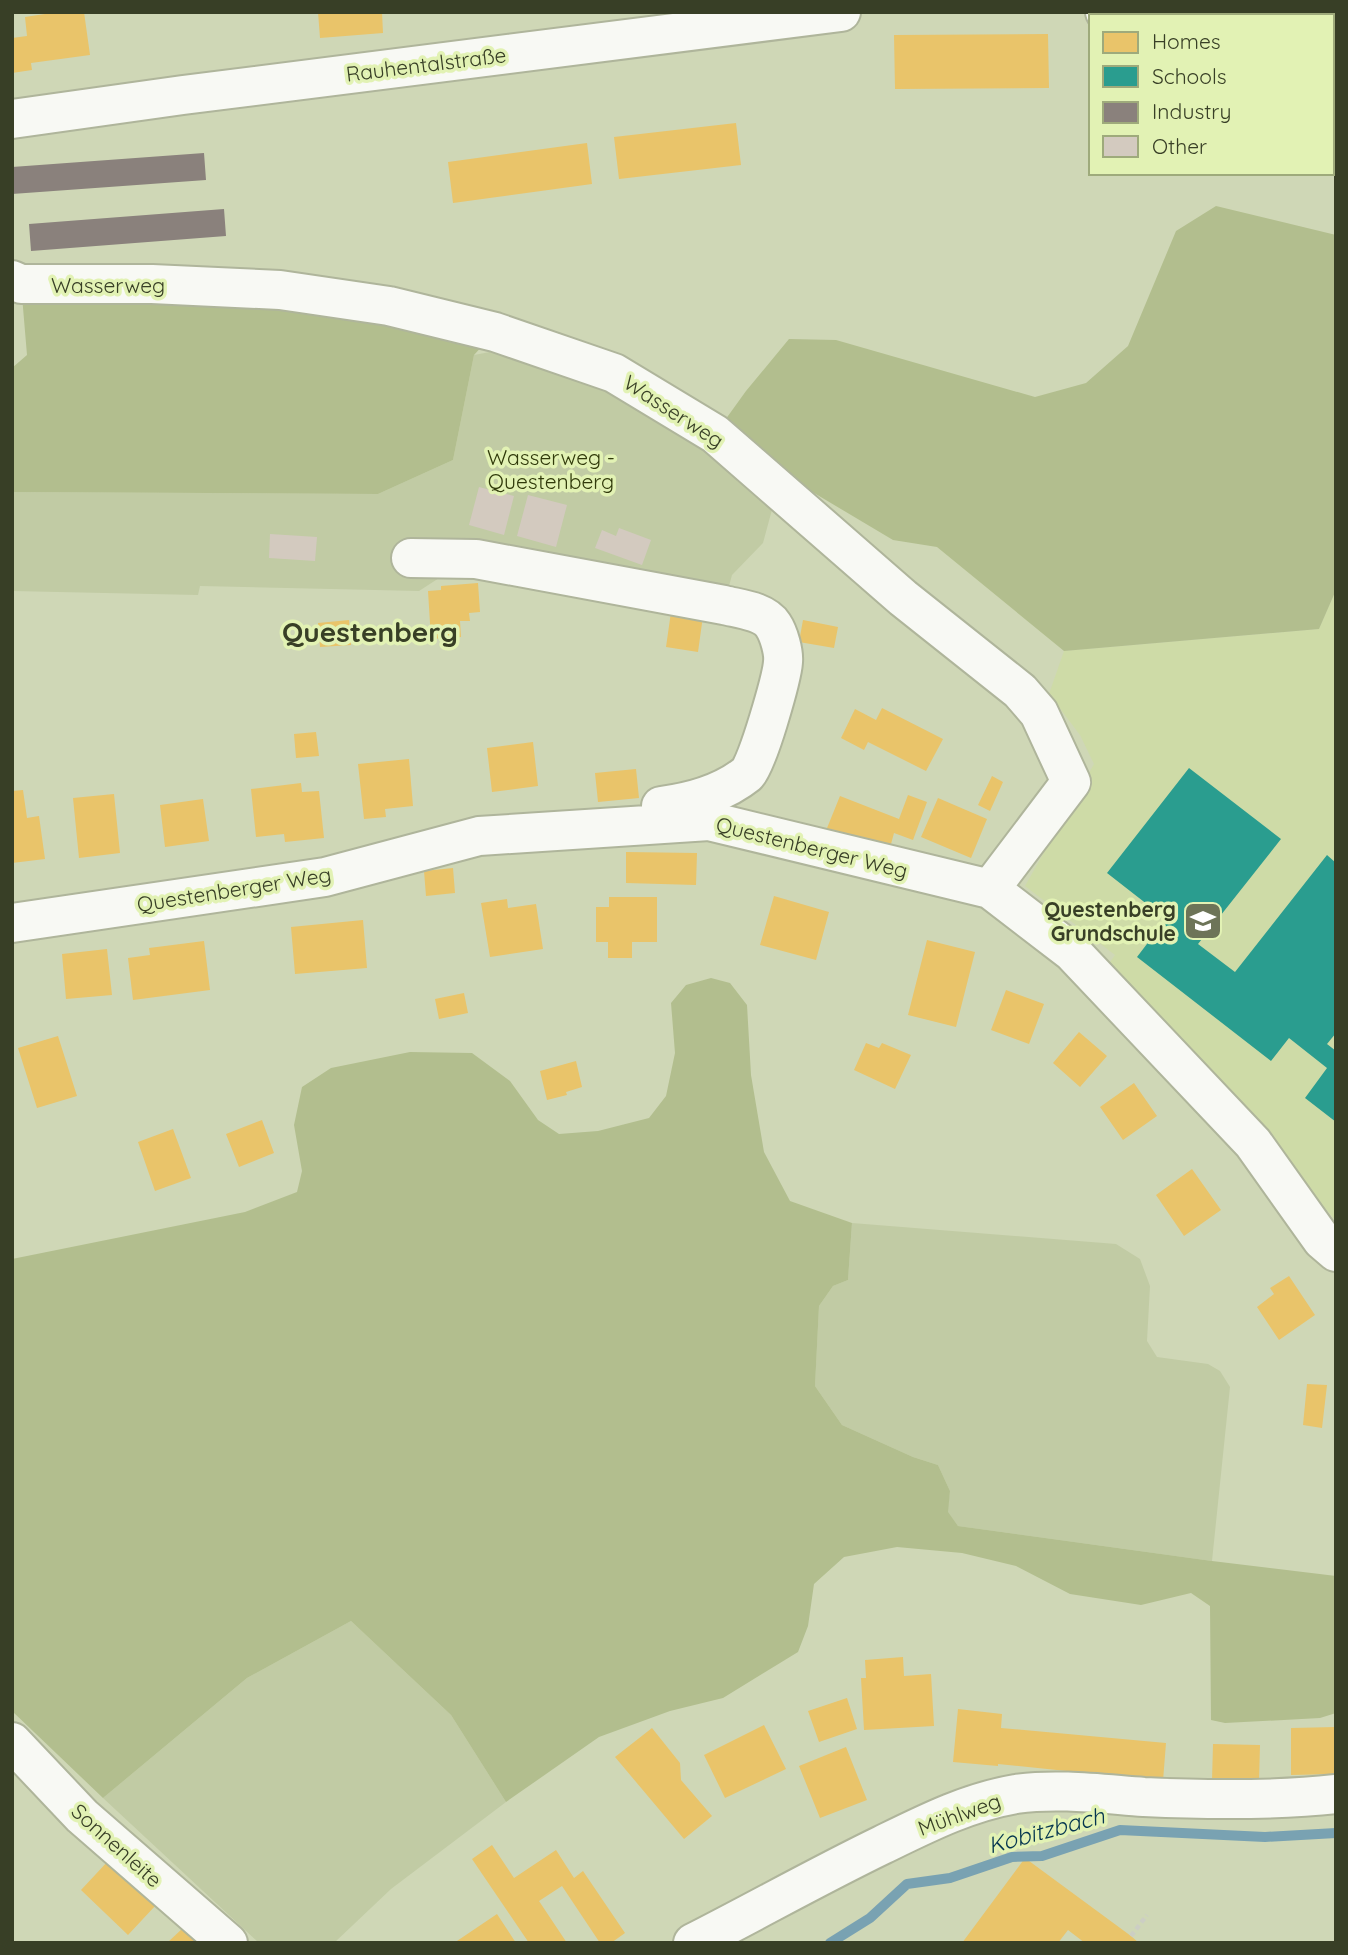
<svg xmlns="http://www.w3.org/2000/svg" width="1348" height="1955" font-family="Quicksand,sans-serif">
<style>
.built{fill:#cedba7}
.green{fill:#c1cba4}
.forest{fill:#b2be8e}
.homes{fill:#e9c46a}
.schools{fill:#2a9d8f}
.industry{fill:#8a817c}
.lines{fill:none;stroke-linecap:round;stroke-linejoin:round}
.stream{stroke:#79a2b2;stroke-width:10}
.building{fill:#d3cabf}
.minor-casing{stroke:#afb59b;stroke-width:42}
.path{stroke:#cccec4;stroke-width:4.5;stroke-dasharray:5 3.5;stroke-linecap:butt}
.minor{stroke:#f8f9f4;stroke-width:38}
.labels{text-anchor:middle;dominant-baseline:central;stroke-width:7;stroke-linejoin:round;paint-order:stroke}
.street-label{font-size:21px;fill:#383f26;stroke:#e2f2b4}
.park-label{font-size:21px;fill:#30390a;stroke:#e2f2b4}
.poi-label{font-size:21px;font-weight:bold;fill:#383f26;stroke:#e2f2b4;text-anchor:end}
.water-label{font-size:23px;font-style:italic;fill:#04354f;stroke:#e2f2b4}
.district-label{font-size:28px;font-weight:bold;fill:#383f26;stroke:#e2f2b4}
</style>
<rect width="100%" height="100%" fill="#cfd7b6"/>
<path class="built" d="M 1336,590 L 1336,1221 L 1214,1081 L 1104,971 L 1115,955 L 1025,886 L 1094,764 L 1080,735 L 1049,694 L 1064,651 L 1319,629 Z"/>
<path class="green" d="M 500,350 L 623,395 L 711,453 L 773,506 L 763,543 L 732,575 L 726,597 L 453,569 L 419,591 L 200,586 L 198,595 L 12,591 L 12,492 L 378,494 L 453,460 L 474,355 Z
M 852,1223 L 1116,1244 L 1140,1259 L 1150,1286 L 1147,1341 L 1157,1357 L 1208,1364 L 1220,1371 L 1230,1387 L 1212,1561 L 958,1526 L 947,1512 L 950,1491 L 938,1465 L 913,1457 L 842,1425 L 815,1386 L 819,1306 L 833,1286 L 848,1280 Z
M 351,1621 L 451,1715 L 506,1802 L 391,1889 L 334,1943 L 259,1943 L 103,1798 L 247,1678 Z"/>
<path class="forest" d="M 1216,206 L 1336,235 L 1336,590 L 1319,629 L 1064,651 L 937,547 L 893,540 L 715,434 L 746,391 L 789,339 L 836,340 L 1035,397 L 1086,383 L 1128,346 L 1176,231 Z
M 21,284 L 152,284 L 495,332 L 474,355 L 453,460 L 378,494 L 12,492 L 12,368 L 27,355 Z
M 711,978 L 730,983 L 747,1005 L 751,1075 L 764,1152 L 790,1201 L 852,1223 L 848,1280 L 833,1286 L 819,1306 L 815,1386 L 842,1425 L 913,1457 L 938,1465 L 950,1491 L 948,1512 L 958,1526 L 1212,1561 L 1336,1576 L 1336,1713 L 1320,1718 L 1225,1723 L 1211,1720 L 1210,1606 L 1191,1593 L 1141,1605 L 1070,1594 L 1016,1566 L 962,1553 L 897,1547 L 844,1557 L 814,1584 L 808,1626 L 798,1652 L 723,1698 L 670,1711 L 599,1737 L 506,1802 L 451,1715 L 351,1621 L 247,1678 L 103,1798 L 12,1711 L 12,1259 L 245,1212 L 297,1192 L 302,1171 L 294,1125 L 302,1087 L 331,1068 L 410,1052 L 472,1053 L 510,1081 L 538,1120 L 559,1134 L 598,1131 L 649,1118 L 666,1096 L 675,1053 L 671,1003 L 686,985 Z"/>
<path class="homes" d="M 58,12 L 84,12 L 90,55 L 31,63 L 32,70 L 12,73 L 12,38 L 27,36 L 25,17 Z
M 318,12 L 382,12 L 383,33 L 320,38 Z
M 1279,12 L 1336,12 L 1336,30 L 1332,29 L 1332,16 L 1288,16 Z
M 1048,34 L 1049,88 L 895,89 L 894,35 Z
M 736,123 L 741,165 L 619,179 L 614,137 Z
M 587,143 L 592,184 L 453,203 L 448,162 Z
M 478,583 L 480,612 L 469,613 L 470,621 L 460,621 L 461,637 L 431,639 L 428,591 L 441,590 L 441,586 Z
M 671,612 L 703,616 L 698,652 L 666,647 Z
M 349,620 L 351,645 L 320,647 L 318,623 Z
M 803,620 L 838,627 L 834,648 L 799,642 Z
M 882,708 L 943,739 L 926,771 L 868,742 L 864,750 L 841,738 L 855,709 L 876,720 Z
M 316,732 L 319,756 L 296,758 L 294,734 Z
M 533,742 L 538,786 L 492,792 L 487,748 Z
M 409,759 L 413,806 L 385,809 L 386,817 L 364,819 L 358,764 Z
M 636,769 L 639,798 L 598,802 L 595,773 Z
M 992,776 L 1003,782 L 990,811 L 978,805 Z
M 301,783 L 302,792 L 319,791 L 324,838 L 285,842 L 284,834 L 256,837 L 251,789 Z
M 23,790 L 27,818 L 39,816 L 45,859 L 12,863 L 12,791 Z
M 114,794 L 120,853 L 79,858 L 73,798 Z
M 908,795 L 927,802 L 913,840 L 894,833 L 888,855 L 823,838 L 840,796 L 899,819 Z
M 938,798 L 987,819 L 971,858 L 921,837 Z
M 203,799 L 209,841 L 165,847 L 160,805 Z
M 626,852 L 697,853 L 696,885 L 626,883 Z
M 453,868 L 455,893 L 426,896 L 424,871 Z
M 774,896 L 829,912 L 816,960 L 760,945 Z
M 609,897 L 657,897 L 657,942 L 632,942 L 632,958 L 608,958 L 608,942 L 596,942 L 596,907 L 609,907 Z
M 507,899 L 508,908 L 536,904 L 543,949 L 490,957 L 481,903 Z
M 363,920 L 367,968 L 295,974 L 291,927 Z
M 927,940 L 975,952 L 956,1027 L 908,1015 Z
M 204,941 L 210,990 L 133,1000 L 128,958 L 150,955 L 149,948 Z
M 107,949 L 112,995 L 66,999 L 62,954 Z
M 1006,990 L 1044,1004 L 1029,1044 L 991,1030 Z
M 464,993 L 468,1013 L 439,1019 L 435,999 Z
M 1079,1032 L 1107,1056 L 1080,1087 L 1053,1063 Z
M 58,1036 L 77,1096 L 37,1108 L 18,1048 Z
M 866,1043 L 879,1048 L 882,1043 L 911,1055 L 895,1089 L 854,1070 Z
M 576,1061 L 582,1087 L 566,1092 L 567,1095 L 547,1100 L 540,1071 Z
M 1134,1083 L 1157,1116 L 1123,1140 L 1100,1107 Z
M 262,1120 L 274,1153 L 239,1167 L 226,1134 Z
M 173,1129 L 191,1178 L 155,1191 L 138,1142 Z
M 1192,1169 L 1221,1210 L 1184,1236 L 1156,1195 Z
M 1289,1276 L 1315,1315 L 1279,1340 L 1257,1307 L 1274,1294 L 1270,1288 Z
M 1307,1384 L 1327,1385 L 1322,1428 L 1303,1425 Z
M 903,1657 L 904,1676 L 931,1674 L 934,1726 L 864,1730 L 861,1678 L 866,1678 L 865,1660 Z
M 847,1698 L 857,1729 L 819,1742 L 808,1711 Z
M 958,1709 L 1002,1714 L 1001,1728 L 1166,1743 L 1163,1781 L 998,1764 L 998,1766 L 953,1762 Z
M 764,1725 L 786,1769 L 725,1798 L 704,1755 Z
M 1336,1727 L 1336,1774 L 1291,1775 L 1291,1728 Z
M 652,1728 L 680,1763 L 681,1780 L 712,1816 L 684,1839 L 615,1757 Z
M 1213,1744 L 1260,1745 L 1259,1782 L 1212,1781 Z
M 846,1747 L 867,1800 L 820,1818 L 799,1766 Z
M 492,1845 L 514,1878 L 556,1850 L 574,1878 L 583,1871 L 625,1933 L 611,1943 L 600,1943 L 562,1886 L 539,1901 L 567,1943 L 529,1943 L 472,1859 Z
M 1025,1858 L 1131,1936 L 1139,1943 L 1085,1943 L 1068,1930 L 1058,1943 L 962,1943 Z
M 109,1860 L 156,1905 L 128,1935 L 81,1890 Z
M 497,1914 L 516,1943 L 454,1943 Z
M 184,1927 L 199,1943 L 167,1943 Z"/>
<path class="schools" d="M 1189,768 L 1281,839 L 1198,944 L 1235,972 L 1327,855 L 1336,863 L 1336,1033 L 1327,1044 L 1336,1051 L 1336,1122 L 1305,1098 L 1327,1068 L 1289,1038 L 1271,1061 L 1137,957 L 1166,919 L 1107,873 Z"/>
<path class="industry" d="M 204,153 L 206,180 L 12,194 L 12,167 Z
M 224,209 L 226,236 L 31,251 L 29,224 Z"/>
<g class="lines">
<path class="stream" d="M 830,1943 L 870,1918 L 907,1884 L 950,1878 L 1012,1857 L 1042,1856 L 1120,1830 L 1265,1837 L 1336,1833"/>
</g>
<path class="building" d="M 479,487 L 514,496 L 504,535 L 469,525 Z
M 528,495 L 567,505 L 556,547 L 517,536 Z
M 619,528 L 651,540 L 642,565 L 595,548 L 602,530 L 616,536 Z
M 270,534 L 317,537 L 315,561 L 269,558 Z"/>
<g class="lines">
<defs>
<path id="minor" d="M 1105,12 L 1124,16
M 1332,74 L 1336,75
M 12,119 L 183,95 L 841,12
M 12,280 L 21,284 L 152,284 L 280,290 L 389,306 L 495,332 L 614,373 L 715,434 L 903,598 L 1020,691 L 1039,713 L 1071,782 L 990,889
M 411,558 L 476,559 L 724,605 C 740,609 764,611 773,625 C 779,634 784,652 783,662 C 782,677 757,766 747,774 C 722,794 692,802 661,806
M 12,923 L 325,877 L 479,836 L 709,821 L 990,889 L 1072,952 L 1253,1143 L 1322,1240 L 1336,1252
M 12,1742 L 82,1816 L 228,1943
M 693,1943 C 756,1911 818,1876 882,1845 C 925,1824 968,1802 1016,1794 C 1058,1788 1102,1794 1144,1797 C 1208,1800 1272,1801 1336,1794"/>
</defs>
<use href="#minor" class="minor-casing"/>
<path class="path" d="M 1131,1936 L 1147,1915"/>
<use href="#minor" class="minor"/>
</g>
<defs>
<symbol id="school-square" viewBox="-11 -11 22 22"><rect x="-9" y="-9" width="18" height="18" rx="4" fill="#6d7458" stroke="#e2f2b4"/><path d="M0-5L7-2L0 1L-7-2ZM-4 1L0 2.5L4 1V4Q0 6-4 4Z" fill="#fff"/></symbol>
</defs>
<g fill-rule="evenodd">
<use href="#school-square" x="1181" y="899" width="44" height="44"/>
</g>
<g class="labels">
<g class="street-label">
<text transform="translate(426 64) rotate(-7)">Rauhentalstraße</text>
<text x="108" y="285">Wasserweg</text>
<text transform="translate(674 411) rotate(33)">Wasserweg</text>
<text transform="translate(812 847) rotate(14)">Questenberger Weg</text>
<text transform="translate(234 889) rotate(-9)">Questenberger Weg</text>
<text transform="translate(959 1814) rotate(-20)">Mühlweg</text>
<text transform="translate(117 1845) rotate(42)">Sonnenleite</text>
</g>
<g class="park-label">
<text x="551" y="457">Wasserweg -<tspan x="551" dy="24">Questenberg</tspan></text>
</g>
<g class="poi-label">
<text x="1176" y="909">Questenberg<tspan x="1176" dy="24">Grundschule</tspan></text>
</g>
<g class="water-label">
<text transform="translate(1046 1830) rotate(-15)">Kobitzbach</text>
</g>
<g class="district-label">
<text x="370" y="631">Questenberg</text>
</g>
</g>
<rect width="1348" height="1955" fill="none" stroke="#383f26" stroke-width="28"/>
<rect x="1089" y="14" width="245" height="161" fill="#e2f2b4" stroke="#9eaa7b" stroke-width="2"/>
<rect x="1103" y="32" width="35" height="21" fill="#e9c46a" stroke="#9eaa7b" stroke-width="2"/>
<text x="1152" y="49" font-size="21" fill="#383f26">Homes</text>
<rect x="1103" y="66" width="35" height="21" fill="#2a9d8f" stroke="#9eaa7b" stroke-width="2"/>
<text x="1152" y="84" font-size="21" fill="#383f26">Schools</text>
<rect x="1103" y="102" width="35" height="21" fill="#8a817c" stroke="#9eaa7b" stroke-width="2"/>
<text x="1152" y="119" font-size="21" fill="#383f26">Industry</text>
<rect x="1103" y="136" width="35" height="21" fill="#d3cabf" stroke="#9eaa7b" stroke-width="2"/>
<text x="1152" y="154" font-size="21" fill="#383f26">Other</text>
</svg>
